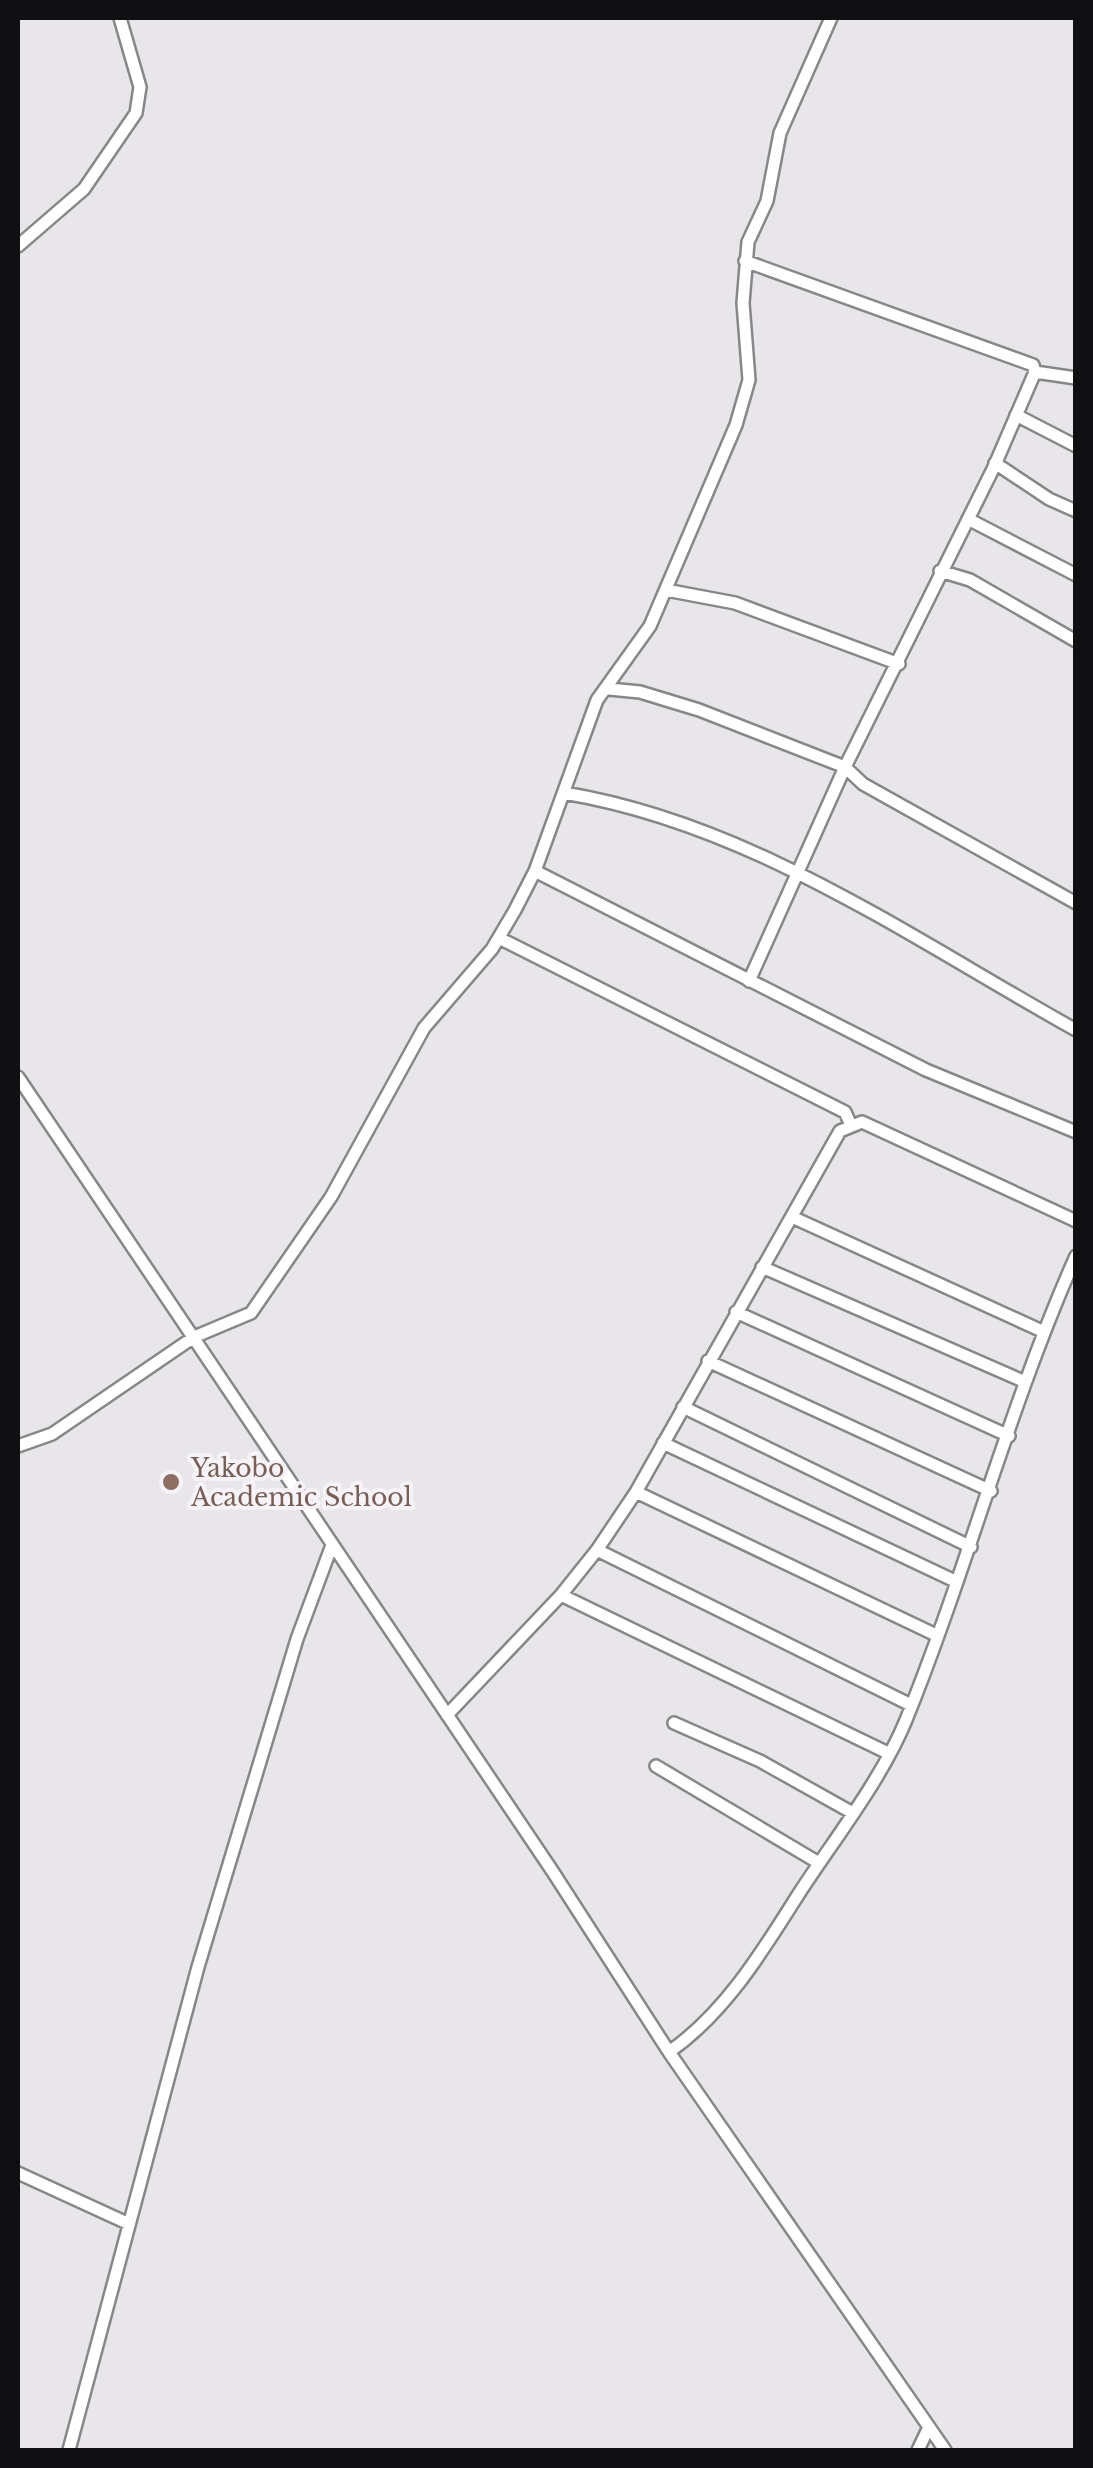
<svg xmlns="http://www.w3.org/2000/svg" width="1093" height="2468" font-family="'Libre Baskerville',serif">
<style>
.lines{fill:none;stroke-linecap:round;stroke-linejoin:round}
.minor-casing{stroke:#878689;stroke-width:16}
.minor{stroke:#fff;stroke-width:11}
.education-dot{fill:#8d6e63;stroke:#f5f3f7;stroke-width:4}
.labels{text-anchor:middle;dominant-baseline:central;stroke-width:8;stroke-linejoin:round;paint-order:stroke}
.education-label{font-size:25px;fill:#785e54;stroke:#f5f3f7;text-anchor:start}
</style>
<rect width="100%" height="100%" fill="#e8e6e9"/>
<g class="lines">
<defs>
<path id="minor" d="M 18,246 L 84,189 L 136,113 L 140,87 L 120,18
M 745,261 L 1033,365 L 1035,372 L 1076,378
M 1016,415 L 1076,446
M 995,463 L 1049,499 L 1076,511
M 968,519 L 1076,575
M 940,571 L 970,580 L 1076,641
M 666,590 L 735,603 L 899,664
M 609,689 L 640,692 L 699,710 L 845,767 L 863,784 L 1076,903
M 564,793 C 752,824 912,939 1076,1030
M 535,871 L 926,1070 L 1076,1132
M 499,938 L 845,1112 L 850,1123
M 749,981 L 845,767 L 994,467 L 1035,372
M 18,1077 L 553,1872 L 669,2052 L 945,2450
M 792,1217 L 1042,1331
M 762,1267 L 1023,1381
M 736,1312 L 1009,1436
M 708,1361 L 991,1491
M 683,1407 L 971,1547
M 663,1443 L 957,1582
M 18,1446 L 52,1434 L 194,1337 L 251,1313 L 331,1197 L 424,1028 L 492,949 L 515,910 L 535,871 L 597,700 L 650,626 L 736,425 L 749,380 L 743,303 L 748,242 L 767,201 L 780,133 L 831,18
M 636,1492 L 936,1635
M 597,1550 L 911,1705
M 561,1595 L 888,1753
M 447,1715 L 561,1595 L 597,1550 L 636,1492 L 840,1131 L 862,1122 L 1076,1221
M 674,1723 L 760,1761 L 851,1812
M 656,1766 L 819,1863
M 669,2052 C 725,2013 762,1952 798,1895 C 833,1841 882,1779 906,1720 C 968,1567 1009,1406 1076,1256
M 18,2173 L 127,2223
M 69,2450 L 198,1967 L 297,1639 L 332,1545
M 918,2450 L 929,2427"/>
</defs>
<use href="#minor" class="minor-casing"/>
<use href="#minor" class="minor"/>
</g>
<circle class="education-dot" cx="171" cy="1482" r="10"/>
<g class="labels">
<g class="education-label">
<text x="191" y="1468">Yakobo<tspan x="191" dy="29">Academic School</tspan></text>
</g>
</g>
<rect width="1093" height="2468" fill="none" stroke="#100f11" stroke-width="40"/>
</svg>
